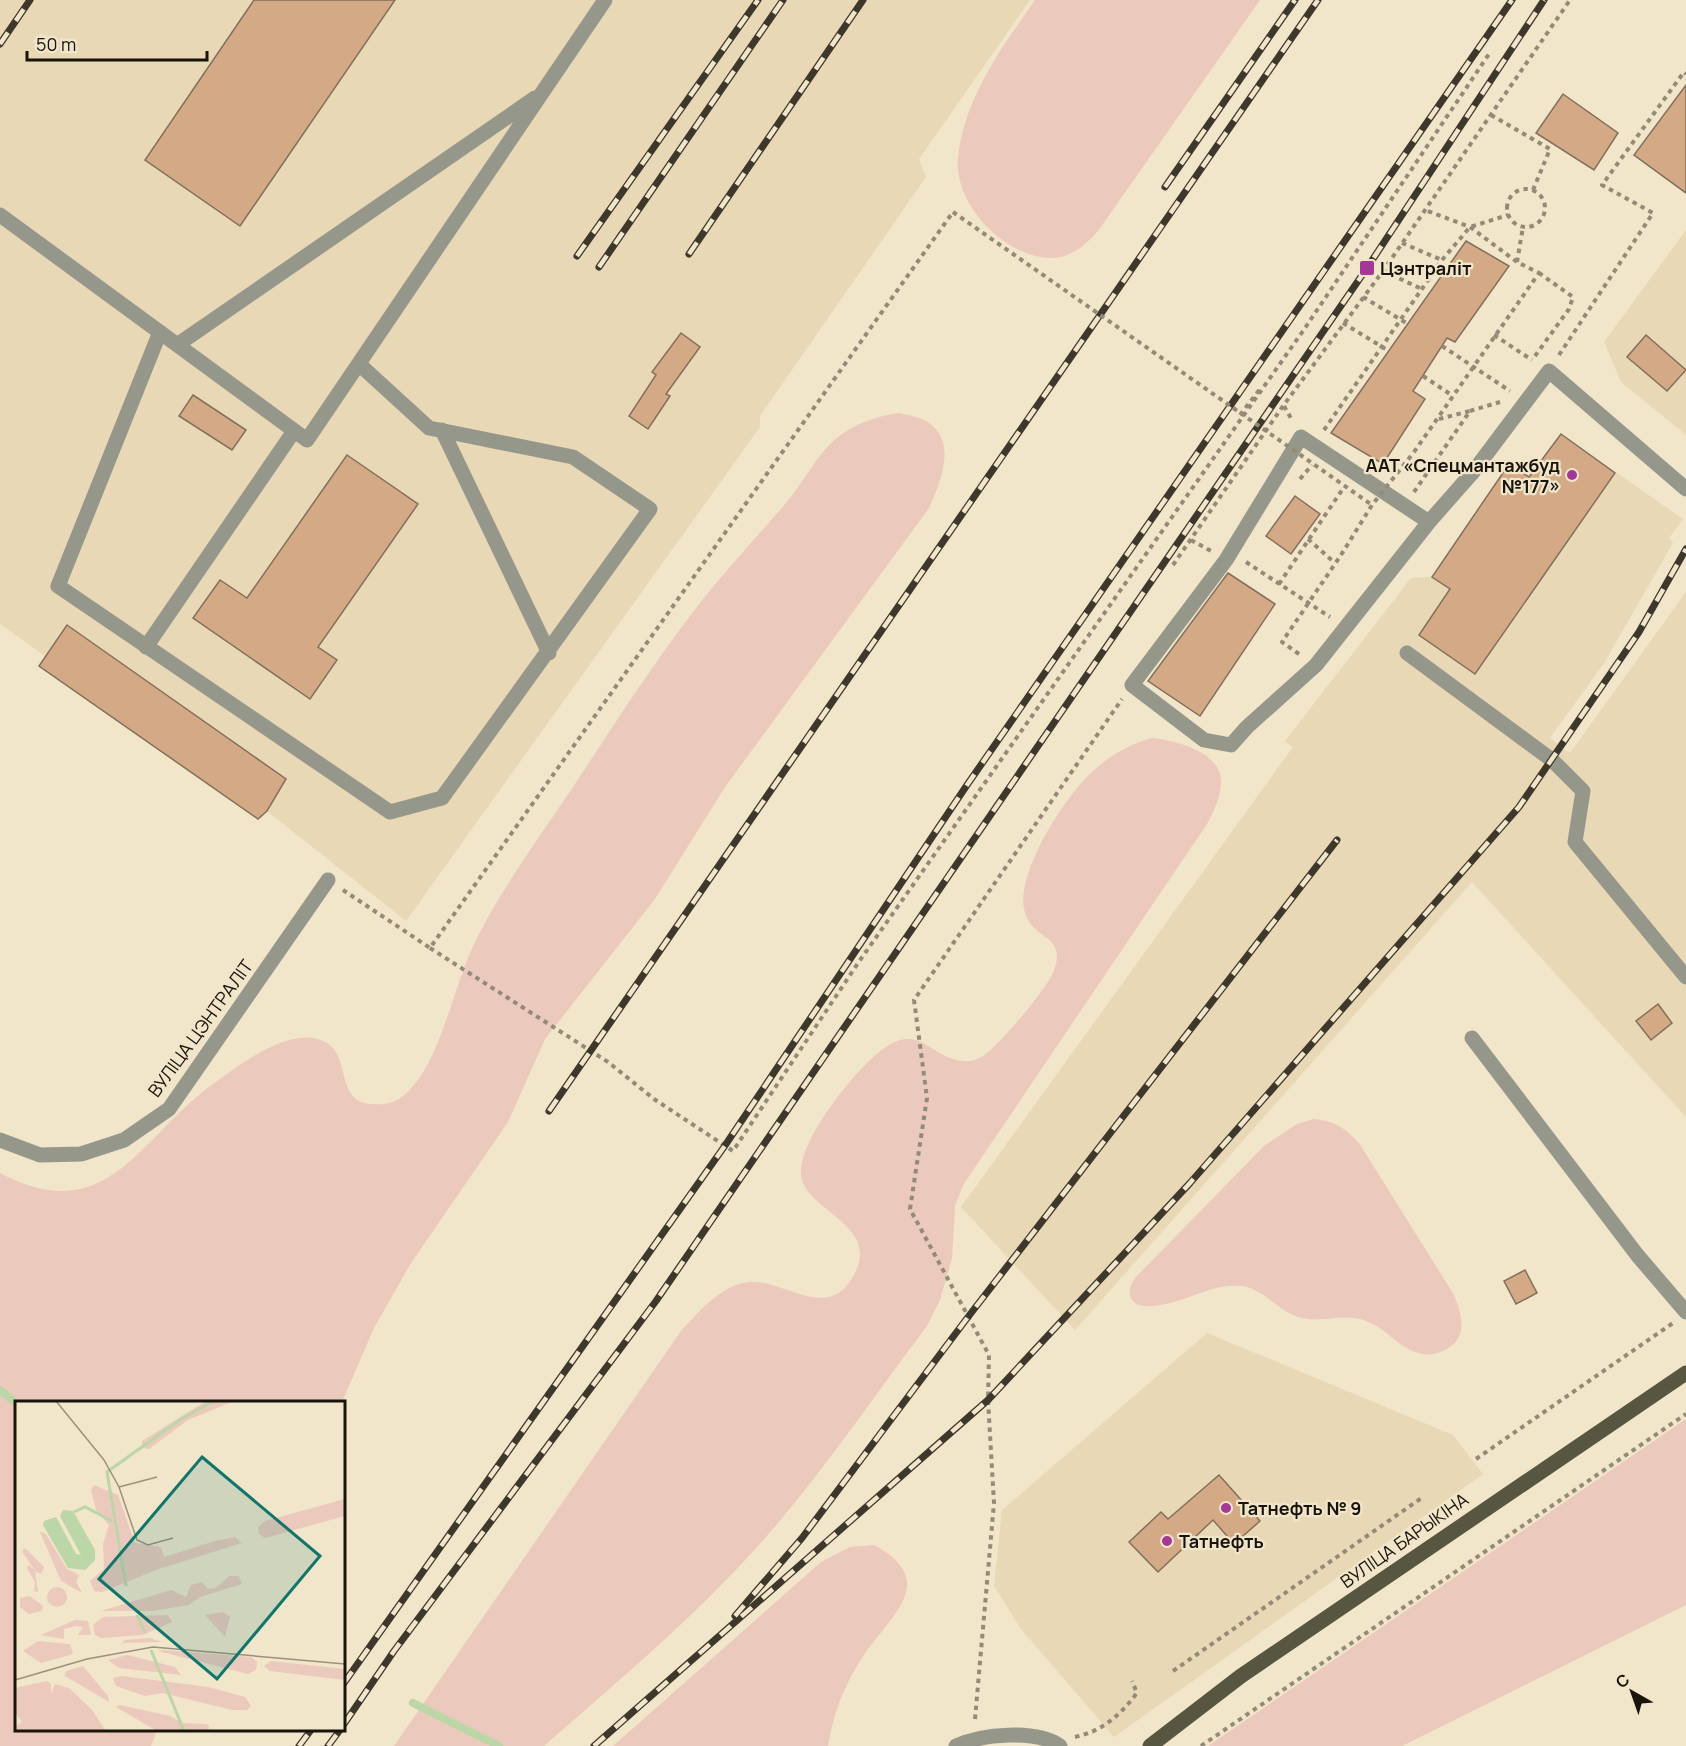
<svg xmlns="http://www.w3.org/2000/svg" width="1686" height="1746" font-family="Manrope,sans-serif">
<style>
.built{fill:#e8d8b6}
.green{fill:#ebc9bd}
.lines{fill:none;stroke-linecap:round;stroke-linejoin:round}
.stream{stroke:#bbd6a7;stroke-width:8}
.building{fill:#d3aa85;stroke:#836f5c;stroke-width:1.5}
.path{stroke:#938a77;stroke-width:4;stroke-dasharray:4.5 4.5;stroke-linecap:butt}
.minor{stroke:#96978b;stroke-width:15}
.major{stroke:#565641;stroke-width:15}
.rail-casing{stroke:#3e382c;stroke-width:7}
.rail{stroke:#f1e5ca;stroke-width:4.5;stroke-dasharray:14;stroke-linecap:butt}
.path-bridge{stroke:#938a77;stroke-width:4;stroke-dasharray:4.5 4.5;stroke-linecap:butt}
.poi-dot{fill:#a63796;stroke:#f1e5ca;stroke-width:2}
.labels{text-anchor:middle;dominant-baseline:central;stroke-width:4.5;stroke-linejoin:round;paint-order:stroke}
.poi-label{font-size:18px;font-weight:bold;fill:#19140b;stroke:#f1e5ca;text-anchor:start}
.street-label{font-size:18px;fill:#19140b;stroke:#f1e5ca}
.inset-river{fill:none;stroke:#bbd6a7;stroke-width:3}
.inset-road{fill:none;stroke:#9b917e;stroke-width:1.5}
.view{fill:#0f766e;fill-opacity:0.15;stroke:#0f766e;stroke-width:3}
.inset-edge{fill:none;stroke:#19140b;stroke-width:3}
</style>
<rect width="100%" height="100%" fill="#f1e5ca"/>
<path class="built" d="M 0,0 L 1030,0 L 919,159 L 926,177 L 760,416 L 760,427 L 406,921 L 267,811 L 258,819 L 39,666 L 45,656 L 0,624 Z
M 1686,230 L 1686,435 L 1621,382 L 1604,342 Z
M 1561,434 L 1683,519 L 1669,538 L 1673,543 L 1604,663 L 1550,738 L 1570,753 L 1686,592 L 1686,1117 L 1472,882 L 1075,1330 L 961,1207 L 1293,747 L 1285,741 L 1411,578 L 1432,577 L 1509,464 L 1529,477 Z
M 1207,1333 L 1453,1435 L 1483,1474 L 1114,1737 L 1021,1629 L 994,1586 L 1002,1510 Z"/>
<path class="green" d="M 1035,0 L 1260,0 L 1098,231 C 1086,244 1073,257 1053,258 C 1006,259 954,205 958,159 C 963,100 1002,47 1035,0 Z
M 899,413 C 907,415 919,417 926,421 C 959,441 940,482 929,508 L 725,787 L 655,899 L 545,1039 L 508,1122 L 411,1263 L 374,1328 L 342,1402 L 16,1402 L 16,1730 L 157,1730 L 151,1746 L 0,1746 L 0,1173 C 110,1231 139,1135 216,1082 C 242,1063 294,1023 327,1043 C 351,1058 336,1102 371,1104 C 384,1105 393,1104 403,1096 C 442,1065 453,982 478,936 C 505,884 540,836 573,787 C 612,728 650,668 693,612 C 722,574 755,539 786,503 C 805,481 818,451 842,434 C 860,422 878,416 899,413 Z
M 1153,738 C 1177,741 1223,752 1221,784 C 1220,799 1214,811 1207,824 L 963,1185 L 955,1206 L 952,1258 L 940,1300 L 927,1326 C 878,1391 831,1460 778,1523 C 709,1605 625,1675 544,1746 L 394,1746 L 681,1331 C 698,1313 715,1292 739,1284 C 777,1271 822,1324 851,1280 C 884,1229 817,1215 803,1183 C 789,1151 853,1073 878,1053 C 920,1018 930,1060 964,1061 C 973,1062 981,1058 988,1052 C 1003,1040 1043,993 1052,975 C 1070,934 1034,942 1025,913 C 1014,877 1061,804 1085,779 C 1104,759 1127,744 1153,738 Z
M 1314,1119 C 1335,1121 1345,1128 1359,1143 L 1454,1295 C 1462,1315 1469,1338 1445,1350 C 1436,1355 1425,1356 1415,1352 C 1397,1346 1386,1328 1366,1321 C 1343,1312 1320,1324 1298,1317 C 1278,1310 1264,1290 1243,1286 C 1233,1285 1222,1286 1212,1289 C 1195,1294 1141,1319 1131,1298 C 1128,1289 1131,1284 1136,1277 L 1264,1146 L 1297,1124 Z
M 1686,1419 L 1686,1605 L 1402,1746 L 1208,1746 Z
M 874,1545 C 944,1583 885,1619 860,1661 C 843,1688 833,1715 828,1746 L 613,1746 L 821,1562 L 850,1547 Z"/>
<g class="lines">
<path class="stream" d="M 0,1390 L 16,1403
M 413,1703 L 499,1746"/>
</g>
<path class="building" d="M 254,0 L 395,0 L 240,226 L 145,160 Z
M 1686,85 L 1686,193 L 1634,155 Z
M 1563,94 L 1618,133 L 1594,170 L 1536,133 Z
M 1466,241 L 1509,266 L 1455,342 L 1447,338 L 1413,391 L 1425,399 L 1383,464 L 1331,433 Z
M 681,333 L 700,347 L 666,394 L 670,396 L 648,429 L 629,416 L 656,375 L 652,372 Z
M 1646,335 L 1686,370 L 1667,391 L 1627,357 Z
M 193,395 L 246,430 L 232,450 L 179,416 Z
M 1561,434 L 1615,473 L 1475,674 L 1419,635 L 1450,589 L 1432,577 L 1509,464 L 1529,477 Z
M 347,455 L 418,504 L 318,647 L 337,660 L 310,699 L 193,618 L 220,580 L 247,598 Z
M 1295,496 L 1320,514 L 1291,554 L 1266,536 Z
M 1228,573 L 1275,604 L 1200,716 L 1148,681 Z
M 67,625 L 286,779 L 267,811 L 258,819 L 39,666 Z
M 1658,1004 L 1672,1023 L 1651,1040 L 1636,1021 Z
M 1525,1270 L 1537,1293 L 1516,1304 L 1504,1281 Z
M 1219,1475 L 1260,1521 L 1234,1544 L 1213,1520 L 1158,1572 L 1129,1542 L 1161,1512 L 1168,1519 Z"/>
<g class="lines">
<path class="path" d="M 1491,115 L 1550,149 L 1533,190
M1507 208a19 19 0 1 1 38 0a19 19 0 1 1-38 0Z
M 1402,243 L 1442,260
M 1517,262 L 1523,227
M 1383,271 L 1422,289
M 1363,297 L 1408,324
M 1343,323 L 1389,351
M 1494,335 L 1532,360
M 1442,346 L 1510,391
M 1559,355 L 1653,213 L 1602,185 L 1684,72 L 1686,74
M 1535,356 L 1569,309 L 1573,297 L 1539,273
M 1423,376 L 1453,396
M 1284,406 L 1292,420
M 1470,411 L 1500,402
M 1240,415 L 1260,389
M 1324,430 L 1442,260 L 1470,227 L 1508,215
M 1414,452 L 1539,273 L 1517,262 L 1470,227 L 1425,210
M 1300,479 L 1312,465
M 1414,492 L 1470,411 L 1435,420
M 1308,539 L 1335,563
M 1191,540 L 1211,551
M 1246,562 L 1330,617
M 1173,565 L 1283,406 L 1383,271 L 1570,0
M 1279,584 L 1344,487
M 1299,654 L 1282,642 L 1341,555
M 343,890 L 430,948 L 953,212
M 430,948 L 608,1062 L 654,1099 L 733,1151 L 858,963 L 1303,331 L 1491,51
M 1476,1459 L 1673,1323
M 1173,1671 L 1423,1497
M 975,1719 L 994,1503 L 988,1400 L 989,1355 L 910,1209 L 927,1098 L 914,1000 L 1122,699
M 1075,1737 C 1103,1731 1120,1715 1137,1693 L 1132,1681
M 1201,1746 L 1686,1414"/>
<path class="minor" d="M 0,215 L 307,440 L 605,0
M 160,332 L 58,586 L 390,812 L 442,798 L 650,509 L 573,457 L 429,428 L 359,364
M 177,345 L 535,98
M 442,430 L 549,653
M 1429,522 L 1301,437 L 1226,560 L 1132,685 L 1204,740 L 1231,745 L 1247,727 L 1316,665 L 1429,522 L 1473,472 L 1549,371 L 1686,489
M 146,647 L 294,431
M 1407,653 L 1552,760 L 1583,791 L 1575,842 L 1686,977
M 1472,1038 L 1638,1256 L 1686,1312
M 0,1140 L 40,1155 L 81,1154 L 124,1140 L 169,1109 L 328,880
M 956,1746 C 982,1734 1036,1729 1060,1746"/>
<path class="major" d="M 1150,1746 L 1241,1676 L 1686,1373"/>
<defs>
<path id="rail" d="M 0,44 L 30,0
M 1165,187 L 1295,0
M 689,254 L 863,0
M 577,256 L 758,0
M 599,267 L 783,0
M 549,1111 L 1318,0
M 735,1616 L 802,1538 L 968,1317 L 1337,840
M 344,1683 L 724,1147 L 967,785 L 1512,0
M 344,1724 L 394,1651 L 656,1301 L 1367,268 L 1544,0
M 299,1746 L 311,1730
M 328,1746 L 340,1730
M 594,1746 L 988,1400 L 1190,1183 L 1519,807 L 1639,632 L 1686,549"/>
</defs>
<use href="#rail" class="rail-casing"/>
<use href="#rail" class="rail"/>
<path class="path-bridge" d="M 953,212 L 1372,505
M 1341,555 L 1372,505 L 1414,452"/>
</g>
<g class="poi-dot">
<rect x="1359" y="260" width="16" height="16" rx="3"/>
<circle cx="1572" cy="475" r="6"/>
<circle cx="1226" cy="1508" r="6"/>
<circle cx="1167" cy="1541" r="6"/>
</g>
<g class="labels">
<g class="poi-label">
<text x="1380" y="268">Цэнтраліт</text>
<text x="1560" y="465" text-anchor="end">ААТ «Спецмантажбуд<tspan x="1560" dy="21">№177»</tspan></text>
<text x="1238" y="1508">Татнефть № 9</text>
<text x="1179" y="1541">Татнефть</text>
</g>
<g class="street-label">
<text transform="translate(200 1028) rotate(-54)">ВУЛІЦА ЦЭНТРАЛІТ</text>
<text transform="translate(1404 1540) rotate(-35)">ВУЛІЦА БАРЫКІНА</text>
</g>
</g>
<g transform="translate(15 1401)">
<rect width="330" height="330" fill="#f1e5ca"/>
<path d="M 191,0 L 219,0 L 173,19 L 134,48 L 127,47 L 127,40 ZM 79,84 L 103,94 L 120,142 L 146,146 L 149,156 L 200,140 L 220,136 L 227,142 L 141,169 L 87,191 L 79,190 L 75,180 L 89,168 L 88,143 L 94,124 L 81,109 L 76,89 ZM 330,98 L 330,115 L 250,137 L 244,133 L 243,126 L 250,120 ZM 25,131 L 30,132 L 52,168 L 64,174 L 61,181 L 67,192 L 46,180 ZM 10,147 L 29,166 L 26,173 L 20,170 L 23,191 L 19,190 L 20,181 L 12,167 L 14,164 L 20,170 L 7,150 ZM 214,175 L 224,175 L 227,183 L 185,196 L 174,204 L 138,210 L 86,210 L 156,189 L 171,196 L 176,184 L 187,181 L 193,188 L 201,187 ZM32 196a10 10 0 1 1 20 0a10 10 0 1 1-20 0ZM 15,195 L 28,205 L 27,210 L 14,213 L 5,206 L 5,197 ZM 208,211 L 215,216 L 210,236 L 190,214 ZM 153,214 L 157,221 L 128,234 L 86,237 L 80,234 L 78,224 L 88,216 ZM 60,219 L 73,220 L 76,234 L 63,234 L 68,226 L 61,225 L 49,228 L 49,238 L 26,234 ZM 135,237 L 146,241 L 107,242 L 110,239 ZM 23,240 L 55,243 L 58,253 L 26,262 L 8,250 ZM 149,249 L 236,256 L 242,261 L 241,269 L 233,273 L 143,250 ZM 112,254 L 160,266 L 166,274 L 104,267 L 93,259 ZM 256,260 L 330,268 L 330,279 L 255,270 L 249,265 ZM 68,265 L 93,295 L 94,301 L 50,275 L 51,270 ZM 107,275 L 193,286 L 230,296 L 236,305 L 232,309 L 217,309 L 148,292 L 130,295 L 101,285 L 98,277 ZM 32,280 L 36,283 L 36,293 L 40,283 L 54,287 L 77,309 L 91,330 L 0,330 L 0,325 L 7,321 L 0,311 L 0,287 ZM 105,304 L 155,315 L 167,322 L 192,323 L 194,326 L 193,330 L 142,330 L 101,306 Z" fill="#ebc9bd"/>
<path d="M 48,109 L 58,110 L 80,149 L 80,159 L 70,169 L 53,167 L 28,124 L 29,120 L 41,116 L 61,153 L 66,154 L 45,115 Z" fill="#bbd6a7"/>
<path class="inset-river" d="M 59,111 L 70,106 L 97,120M 111,185 L 92,71 L 166,18 L 199,0M 122,214 L 130,232M 136,249 L 169,330"/>
<path class="inset-road" d="M 41,0 L 89,59 L 104,86 L 122,139 L 133,144 L 158,137M 104,86 L 142,76M 0,279 L 72,258 L 138,246 L 330,263"/>
<path class="view" d="M 187,56 L 305,155 L 202,278 L 84,178 Z"/>
<rect width="330" height="330" class="inset-edge"/>
</g>
<g transform="translate(1632 1692) rotate(320)" stroke="#f1e5ca" stroke-width="4.5" paint-order="stroke">
<path d="M0-4.5L10 22L0 15L-10 22Z" fill="#19140b"/>
<text y="-9" font-size="16" font-weight="bold" text-anchor="middle" fill="#19140b">С</text>
</g>
<path d="M27 51v9h180v-9" fill="none" stroke="#19140b" stroke-width="3"/>
<text x="36" y="51" font-size="18" fill="#19140b" stroke="#f1e5ca" stroke-width="4.5" paint-order="stroke">50 m</text>
</svg>
